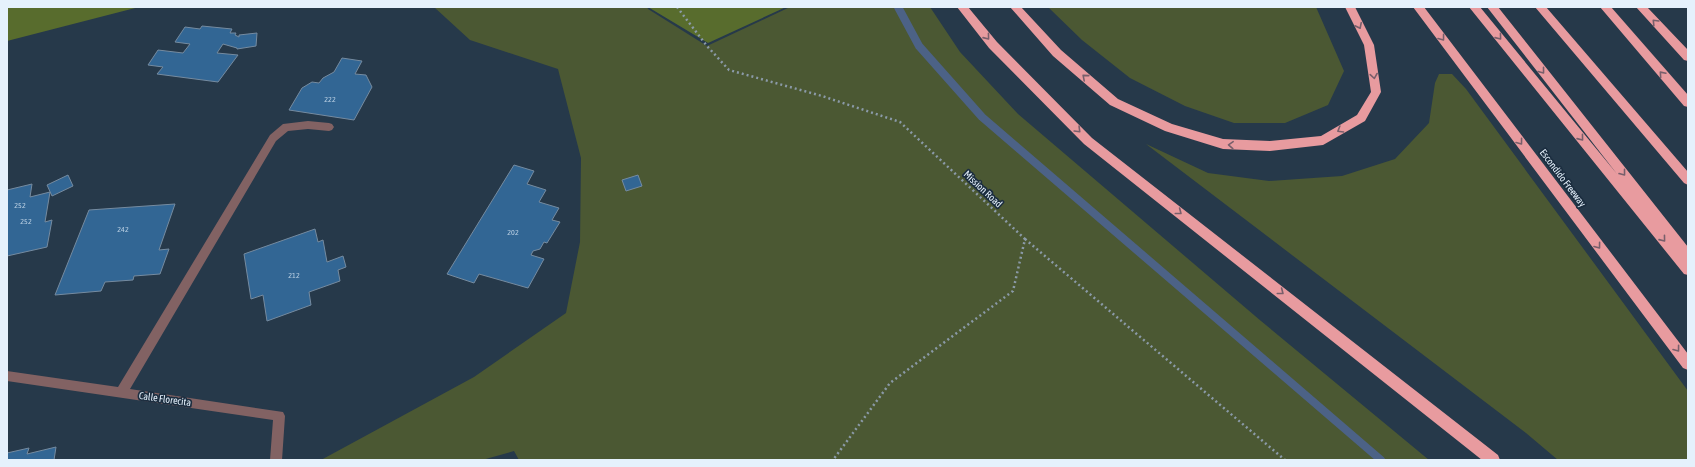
<svg xmlns="http://www.w3.org/2000/svg" width="1695" height="467" font-family="'Asap Condensed',sans-serif">
<style>
.green{fill:#4b5833}
.forest{fill:#586c2d}
.lines{fill:none;stroke-linecap:round;stroke-linejoin:round}
.stream{stroke:#4c6286;stroke-width:8}
.building{fill:#326694;stroke:#758ba0}
.path{stroke:#8b9aa8;stroke-width:2.5;stroke-dasharray:2 3;stroke-linecap:butt}
.minor{fill:#826263;fill-rule:evenodd}
.highway{fill:#e89b9f;fill-rule:evenodd}
.oneway{stroke:#785f6b}
.labels{text-anchor:middle;dominant-baseline:central;stroke-width:3.5;stroke-linejoin:round;paint-order:stroke}
.number-label{font-size:8px;fill:#b8cee2}
.street-label{font-size:10px;fill:#e5f1fc;stroke:#1c2e40}
</style>
<rect width="100%" height="100%" fill="#26394a"/>
<path class="green" d="M 434,7 L 647,7 L 648,9 L 707,46 L 790,7 L 930,7 L 960,52 L 1018,114 L 1261,321 L 1429,460 L 519,460 L 514,451 L 482,460 L 321,460 L 474,377 L 566,313 L 580,242 L 581,158 L 558,69 L 470,40 Z
M 1048,7 L 1316,7 L 1344,71 L 1328,105 L 1285,123 L 1234,123 L 1185,106 L 1130,78 L 1082,40 Z
M 1439,74 L 1452,74 L 1466,89 L 1688,391 L 1688,460 L 1558,460 L 1526,433 L 1146,144 L 1208,173 L 1269,181 L 1342,176 L 1395,159 L 1429,123 L 1435,83 Z"/>
<path class="forest" d="M 7,7 L 139,7 L 7,41 Z
M 648,7 L 786,7 L 708,43 Z"/>
<g class="lines">
<path class="stream" d="M 898,7 L 919,46 L 982,117 L 1381,460"/>
</g>
<path class="building" d="M 202,26 L 232,29 L 230,33 L 236,33 L 235,35 L 239,37 L 239,35 L 257,33 L 256,46 L 237,49 L 237,48 L 223,44 L 217,53 L 238,55 L 218,82 L 157,74 L 163,67 L 148,65 L 158,50 L 183,53 L 190,44 L 175,42 L 185,27 L 200,29 Z
M 342,58 L 362,61 L 355,74 L 366,75 L 372,87 L 354,120 L 289,110 L 302,88 L 312,82 L 319,83 L 323,78 L 334,72 Z
M 514,165 L 534,171 L 527,184 L 546,190 L 539,202 L 559,208 L 552,220 L 560,222 L 547,243 L 544,242 L 540,249 L 533,251 L 531,255 L 544,259 L 528,288 L 479,274 L 474,283 L 447,274 Z
M 68,175 L 73,186 L 52,196 L 47,185 Z
M 638,175 L 642,186 L 626,191 L 622,180 Z
M 32,184 L 30,197 L 50,192 L 45,222 L 52,220 L 47,247 L 7,256 L 7,190 Z
M 175,204 L 159,250 L 169,249 L 160,274 L 134,276 L 133,280 L 105,282 L 101,291 L 55,295 L 89,210 Z
M 315,229 L 318,242 L 323,240 L 327,262 L 343,256 L 346,267 L 338,270 L 340,281 L 309,292 L 311,305 L 267,321 L 263,295 L 251,299 L 244,254 Z
M 56,447 L 54,460 L 7,460 L 7,453 L 29,448 L 27,454 Z"/>
<g class="lines">
<path class="path" d="M 677,7 L 707,46 L 729,70 L 822,96 L 900,122 L 1025,239 L 1013,291 L 890,383 L 833,460
M 1025,239 L 1285,460"/>
<path class="minor" d="M 308,121 L 329,123 L 332,124 L 334,127 L 332,130 L 329,131 L 308,129 L 288,131 L 276,141 L 130,389 L 283,412 L 285,416 L 282,460 L 270,460 L 273,420 L 7,381 L 7,371 L 118,387 L 270,135 L 283,124 Z"/>
<path class="highway" d="M 957,7 L 968,7 L 997,42 L 1092,138 L 1498,455 L 1500,460 L 1482,460 L 1084,144 L 989,48 Z
M 1010,7 L 1021,7 L 1061,50 L 1118,99 L 1172,124 L 1223,139 L 1270,141 L 1321,136 L 1357,115 L 1371,92 L 1364,45 L 1345,7 L 1355,7 L 1374,45 L 1381,92 L 1365,121 L 1323,145 L 1270,151 L 1223,149 L 1165,131 L 1110,105 L 1053,56 Z
M 1413,7 L 1424,7 L 1688,354 L 1688,370 L 1683,368 Z
M 1469,7 L 1480,7 L 1617,174 L 1487,7 L 1498,7 L 1688,247 L 1688,275 L 1684,274 Z
M 1535,7 L 1546,7 L 1688,172 L 1688,185 L 1684,183 Z
M 1600,7 L 1611,7 L 1688,95 L 1688,107 L 1684,106 Z
M 1636,7 L 1647,7 L 1688,50 L 1688,61 L 1684,60 Z"/>
</g>
<defs><path id="oneway-chevron" d="M-2-3.5L2.5 0L-2 3.5" fill="none" stroke-width="1.6" stroke-linecap="round" stroke-linejoin="round"/></defs>
<g class="oneway">
<use href="#oneway-chevron" transform="translate(1655 22) rotate(-134)"/>
<use href="#oneway-chevron" transform="translate(1359 26) rotate(64)"/>
<use href="#oneway-chevron" transform="translate(987 37) rotate(51)"/>
<use href="#oneway-chevron" transform="translate(1499 37) rotate(51)"/>
<use href="#oneway-chevron" transform="translate(1442 38) rotate(53)"/>
<use href="#oneway-chevron" transform="translate(1542 71) rotate(52)"/>
<use href="#oneway-chevron" transform="translate(1662 74) rotate(-131)"/>
<use href="#oneway-chevron" transform="translate(1374 76) rotate(81)"/>
<use href="#oneway-chevron" transform="translate(1085 77) rotate(-139)"/>
<use href="#oneway-chevron" transform="translate(1078 130) rotate(45)"/>
<use href="#oneway-chevron" transform="translate(1340 130) rotate(149)"/>
<use href="#oneway-chevron" transform="translate(1581 138) rotate(51)"/>
<use href="#oneway-chevron" transform="translate(1520 142) rotate(53)"/>
<use href="#oneway-chevron" transform="translate(1231 145) rotate(-177)"/>
<use href="#oneway-chevron" transform="translate(1623 173) rotate(52)"/>
<use href="#oneway-chevron" transform="translate(1179 212) rotate(38)"/>
<use href="#oneway-chevron" transform="translate(1663 239) rotate(51)"/>
<use href="#oneway-chevron" transform="translate(1598 246) rotate(53)"/>
<use href="#oneway-chevron" transform="translate(1281 292) rotate(38)"/>
<use href="#oneway-chevron" transform="translate(1677 349) rotate(53)"/>
</g>
<g class="labels">
<g class="number-label">
<text x="330" y="99">222</text>
<text x="20" y="205">252</text>
<text x="26" y="221">252</text>
<text x="123" y="229">242</text>
<text x="513" y="232">202</text>
<text x="294" y="275">212</text>
</g>
<g class="street-label">
<text transform="translate(1563 178) rotate(53)">Escondido Freeway</text>
<text transform="translate(983 189) rotate(43)">Mission Road</text>
<text transform="translate(165 399) rotate(8)">Calle Florecita</text>
</g>
</g>
<rect width="1695" height="467" fill="none" stroke="#e5f1fc" stroke-width="16"/>
</svg>
